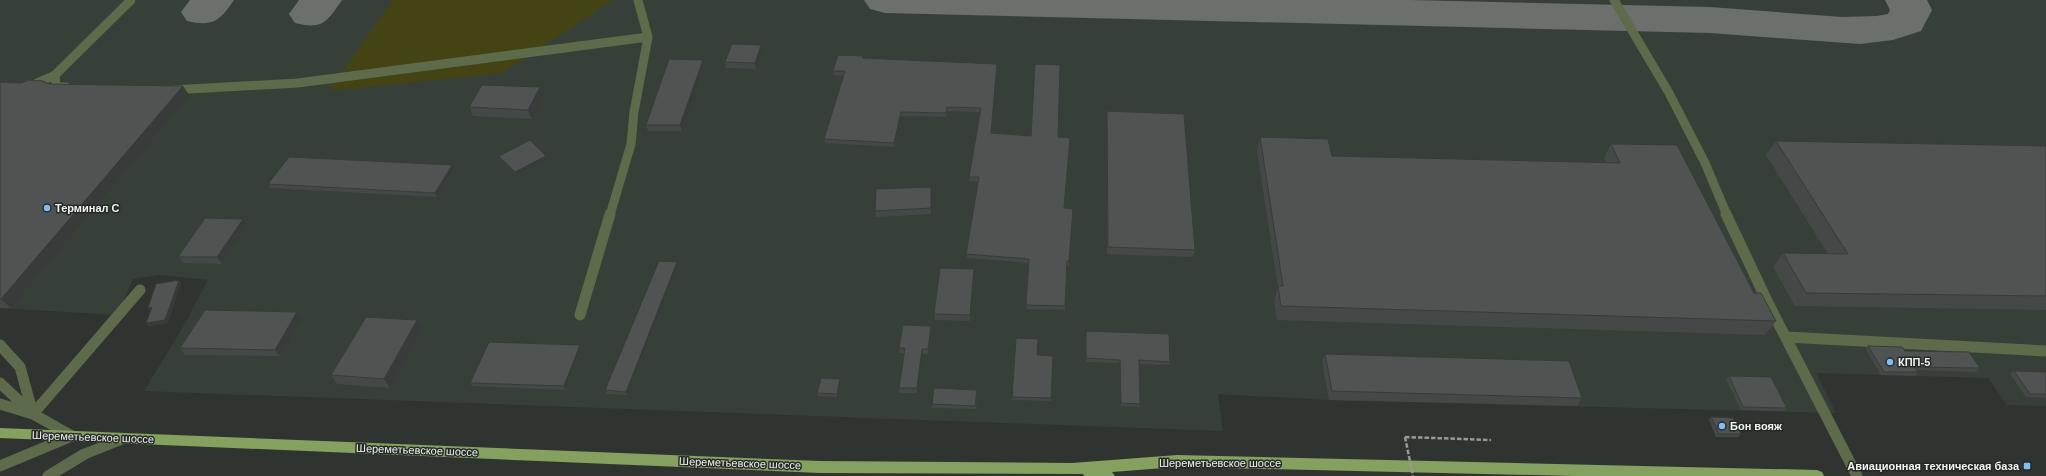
<svg xmlns="http://www.w3.org/2000/svg" width="2046" height="476" font-family="Arial,sans-serif">
<style>
.built{fill:#374038}
.green{fill:#444313}
.lines{fill:none;stroke-linecap:round;stroke-linejoin:round}
.taxiway{fill:#6c706c;fill-rule:evenodd}
.path{stroke:#969a97;stroke-width:2.5;stroke-dasharray:4.5 2;stroke-linecap:butt}
.service-far1{stroke:#5d6b4b;stroke-width:9}
.service{stroke:#5d6b4b;stroke-width:11}
.minor{fill:#5d6b4b;fill-rule:evenodd}
.primary{fill:#85a15f;fill-rule:evenodd}
.path-bridge{stroke:#969a97;stroke-width:2.5;stroke-dasharray:4.5 2;stroke-linecap:butt}
.wall{fill:#444847}
.shaded-wall{fill:#373b39}
.building{fill:#4f5452;stroke:#373b39}
.poi-dot{fill:#7ebdf9;stroke:#262a27;stroke-width:1.5}
.labels{text-anchor:middle;dominant-baseline:central;stroke-width:3;stroke-linejoin:round;paint-order:stroke}
.poi-label{font-size:11px;font-weight:bold;fill:#f0f3f0;stroke:#262a27;text-anchor:start}
.street-label{font-size:11px;fill:#f0f3f0;stroke:#262a27}
</style>
<rect width="100%" height="100%" fill="#303431"/>
<path class="built" d="M 0,0 L 2046,0 L 2046,406 L 2007,405 L 1988,378 L 1816,373 L 1836,413 L 1329,400 L 1218,394 L 1223,431 L 144,391 L 186,322 L 208,280 L 160,275 L 133,279 L 117,315 L 0,308 Z"/>
<path class="green" d="M 393,0 L 613,0 L 502,73 L 329,91 Z"/>
<g class="lines">
<path class="taxiway" d="M 190,0 L 234,0 C 220,21 213,27 187,21 L 181,12 Z
M 299,0 L 342,0 C 327,22 323,30 295,23 L 289,14 Z
M 864,0 L 1410,0 L 1710,7 L 1842,17 L 1877,16 L 1888,14 L 1890,10 L 1885,0 L 1927,0 L 1932,10 L 1921,31 L 1893,40 L 1860,44 L 1710,33 L 885,13 L 870,9 Z"/>
<path class="path" d="M 1405,437 L 1491,440"/>
<path class="service-far1" d="M 1614,0 L 1669,93 L 1705,163 L 1727,215
M 55,75 L 56,87 L 66,87
M 30,86 L 55,75 L 131,0
M 172,90 L 298,83 L 648,37
M 610,215 L 631,144 L 634,112 L 648,37 L 638,0"/>
<path class="service" d="M 1726,214 L 1768,303 L 1857,476
M 580,315 L 610,214
M 1786,337 L 2046,351
M 0,345 L 20,367 L 33,414
M 0,383 L 32,413
M 0,404 L 33,414 L 72,436
M 33,414 L 140,290
M 0,466 L 72,436"/>
<path class="minor" d="M 124,433 L 129,434 L 130,438 L 129,442 L 89,458 L 59,476 L 42,476 L 44,472 L 80,450 Z"/>
<path class="primary" d="M 0,428 L 820,461 L 1072,463 L 1177,455 L 1817,470 L 1822,472 L 1824,476 L 1574,476 L 1177,467 L 1112,472 L 1115,476 L 1084,476 L 1083,474 L 820,473 L 0,438 Z"/>
<path class="path-bridge" d="M 1405,437 L 1413,476"/>
</g>
<path class="wall" d="M 761,45 L 763,52 L 756,69 L 726,68 L 725,62 Z
M 863,58 L 997,68 L 991,133 L 1058,137 L 1064,208 L 1073,209 L 1069,266 L 1066,265 L 1065,310 L 1026,309 L 1029,263 L 967,258 L 966,254 L 979,182 L 969,181 L 969,177 L 980,112 L 947,111 L 946,117 L 901,116 L 894,147 L 825,143 L 824,139 L 843,76 L 834,75 L 833,71 Z
M 704,66 L 682,131 L 648,131 L 646,125 Z
M 0,82 L 49,84 L 190,96 L 11,308 L 0,308 Z
M 540,87 L 544,96 L 532,119 L 473,116 L 469,107 Z
M 1107,111 L 1195,250 L 1193,257 L 1107,254 Z
M 1260,137 L 1332,156 L 1606,162 L 1604,158 L 1611,144 L 1754,293 L 1776,321 L 1765,335 L 1277,320 L 1274,300 L 1278,287 L 1257,151 Z
M 1776,141 L 2046,146 L 2046,310 L 1795,306 L 1773,267 L 1783,253 L 1828,254 L 1766,155 Z
M 499,156 L 546,156 L 547,159 L 517,175 L 501,159 Z
M 452,165 L 454,168 L 437,197 L 270,188 L 268,184 Z
M 931,187 L 931,214 L 876,217 L 875,211 Z
M 243,219 L 247,225 L 222,264 L 184,263 L 178,257 Z
M 677,262 L 678,266 L 627,395 L 607,394 L 605,390 Z
M 974,269 L 974,275 L 970,321 L 935,320 L 934,314 Z
M 297,312 L 302,318 L 280,356 L 185,355 L 180,348 Z
M 931,326 L 931,331 L 928,354 L 923,354 L 917,393 L 899,393 L 899,388 L 904,353 L 900,353 L 899,348 Z
M 423,329 L 390,388 L 337,384 L 331,375 Z
M 1086,331 L 1170,362 L 1170,365 L 1139,364 L 1140,407 L 1121,406 L 1120,363 L 1086,362 Z
M 1868,346 L 1905,351 L 1980,368 L 1976,372 L 1917,370 L 1918,372 L 1915,376 L 1881,375 L 1866,350 Z
M 581,348 L 565,390 L 472,386 L 470,383 Z
M 1325,354 L 1582,398 L 1577,406 L 1329,400 L 1322,362 Z
M 1037,355 L 1053,356 L 1051,401 L 1012,400 L 1012,397 Z
M 2014,371 L 2046,372 L 2046,398 L 2026,397 L 2010,374 Z
M 1729,376 L 1787,408 L 1784,411 L 1741,410 L 1726,379 Z
M 840,379 L 841,382 L 837,397 L 818,396 L 817,393 Z
M 977,393 L 976,409 L 932,408 L 932,404 Z
M 1711,417 L 1741,434 L 1738,437 L 1716,437 L 1709,420 Z"/>
<path class="shaded-wall" d="M 761,45 L 763,52 L 756,69 L 755,63 Z
M 703,60 L 704,66 L 682,131 L 680,125 Z
M 997,64 L 997,68 L 991,137 L 991,133 Z
M 183,86 L 190,96 L 11,308 L 1,299 Z
M 540,87 L 544,96 L 532,119 L 528,110 Z
M 901,112 L 901,116 L 894,147 L 894,143 Z
M 546,156 L 547,159 L 517,175 L 515,172 Z
M 452,165 L 454,168 L 437,197 L 435,193 Z
M 243,219 L 247,225 L 222,264 L 217,257 Z
M 677,262 L 678,266 L 627,395 L 626,392 Z
M 974,269 L 974,275 L 970,321 L 970,315 Z
M 179,280 L 181,283 L 168,323 L 149,327 L 146,323 Z
M 152,307 L 151,311 L 148,308 Z
M 297,312 L 302,318 L 280,356 L 275,350 Z
M 417,320 L 423,329 L 390,388 L 384,379 Z
M 931,326 L 931,331 L 928,354 L 928,349 Z
M 580,345 L 581,348 L 565,390 L 564,386 Z
M 922,349 L 923,354 L 917,393 L 917,388 Z
M 840,379 L 841,382 L 837,397 L 837,394 Z"/>
<path class="building" d="M 732,44 L 761,45 L 755,63 L 725,62 Z
M 838,55 L 863,56 L 862,58 L 997,64 L 991,133 L 1031,136 L 1035,64 L 1060,65 L 1058,137 L 1070,138 L 1064,208 L 1073,209 L 1069,261 L 1067,261 L 1065,306 L 1026,305 L 1029,259 L 966,254 L 979,177 L 969,177 L 981,108 L 947,107 L 946,113 L 901,112 L 894,143 L 824,139 L 845,71 L 833,71 Z
M 669,59 L 703,60 L 680,125 L 646,125 Z
M 29,80 L 43,81 L 49,84 L 183,86 L 1,299 L 0,299 L 0,82 L 21,83 Z
M 482,85 L 540,87 L 528,110 L 469,107 Z
M 1107,111 L 1184,114 L 1195,250 L 1108,247 Z
M 1260,137 L 1328,139 L 1332,156 L 1620,163 L 1611,144 L 1677,145 L 1754,293 L 1761,293 L 1776,321 L 1281,306 L 1278,286 L 1283,286 Z
M 530,140 L 546,156 L 515,172 L 499,156 Z
M 1776,141 L 2046,146 L 2046,296 L 1806,293 L 1783,253 L 1848,254 Z
M 289,157 L 452,165 L 435,193 L 268,184 Z
M 931,187 L 931,208 L 875,211 L 876,189 Z
M 205,218 L 243,219 L 217,257 L 178,257 Z
M 659,261 L 677,262 L 626,392 L 605,390 Z
M 940,268 L 974,269 L 970,315 L 934,314 Z
M 179,280 L 165,320 L 146,323 L 152,307 L 148,308 L 156,284 Z
M 205,310 L 297,312 L 275,350 L 180,348 Z
M 366,317 L 417,320 L 384,379 L 331,375 Z
M 903,325 L 931,326 L 928,349 L 922,349 L 917,388 L 899,388 L 905,348 L 899,348 Z
M 1086,331 L 1169,334 L 1170,362 L 1139,360 L 1140,404 L 1121,403 L 1120,360 L 1086,358 Z
M 1016,338 L 1038,339 L 1037,355 L 1053,356 L 1051,398 L 1012,397 Z
M 489,342 L 580,345 L 564,386 L 470,383 Z
M 1868,346 L 1902,347 L 1905,351 L 1969,352 L 1980,368 L 1915,367 L 1918,372 L 1884,372 Z
M 1325,354 L 1569,361 L 1582,398 L 1332,391 Z
M 2014,371 L 2046,372 L 2046,394 L 2030,394 Z
M 1729,376 L 1771,377 L 1787,408 L 1743,407 Z
M 821,378 L 840,379 L 837,394 L 817,393 Z
M 934,388 L 977,390 L 975,406 L 932,404 Z
M 1711,417 L 1733,418 L 1741,434 L 1719,434 Z"/>
<g class="poi-dot">
<circle cx="47" cy="208" r="4"/>
<circle cx="1890" cy="362" r="4"/>
<circle cx="1722" cy="426" r="4"/>
<rect x="2023" y="462" width="8" height="8" rx="2"/>
</g>
<g class="labels">
<g class="poi-label">
<text x="55" y="208">Терминал C</text>
<text x="1898" y="362">КПП-5</text>
<text x="1730" y="426">Бон вояж</text>
<text x="2019" y="466" text-anchor="end">Авиационная техническая база</text>
</g>
<g class="street-label">
<text transform="translate(93 437) rotate(2)">Шереметьевское шоссе</text>
<text transform="translate(417 450) rotate(2)">Шереметьевское шоссе</text>
<text transform="translate(740 463) rotate(2)">Шереметьевское шоссе</text>
<text x="1220" y="463">Шереметьевское шоссе</text>
</g>
</g>
</svg>
